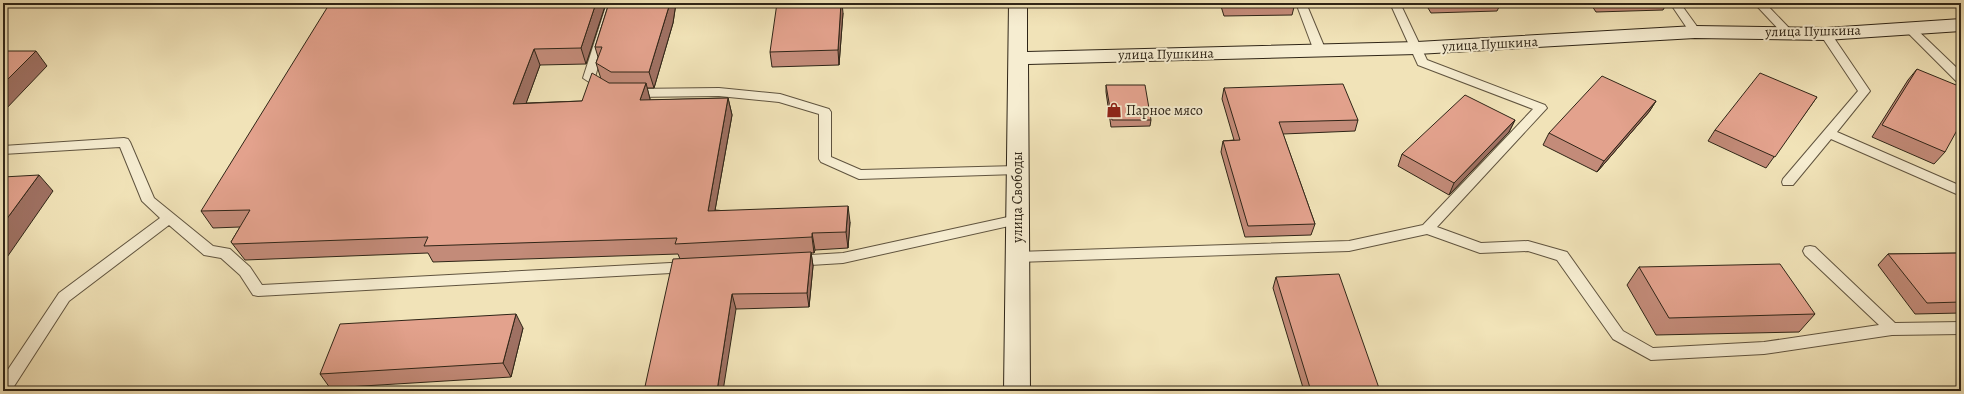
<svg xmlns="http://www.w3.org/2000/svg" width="1964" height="394" font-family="Alegreya,serif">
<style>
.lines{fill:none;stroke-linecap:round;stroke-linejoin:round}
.lane-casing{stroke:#60543f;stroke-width:2}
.secondary-casing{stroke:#2f2517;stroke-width:2}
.lane{fill:#f6edd1;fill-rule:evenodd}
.secondary{fill:#f6edd1;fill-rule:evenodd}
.wall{fill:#c38b79;stroke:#2f2517}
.shaded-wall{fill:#9f7163;stroke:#2f2517}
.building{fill:#e3a28d;stroke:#2f2517}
.labels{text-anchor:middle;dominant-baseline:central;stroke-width:4;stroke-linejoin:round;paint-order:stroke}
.street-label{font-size:14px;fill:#2f2517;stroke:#f6edd1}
.poi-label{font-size:14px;fill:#2f2517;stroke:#f6edd1;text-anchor:start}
</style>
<rect width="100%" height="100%" fill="#f1e3b8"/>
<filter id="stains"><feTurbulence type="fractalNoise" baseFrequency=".005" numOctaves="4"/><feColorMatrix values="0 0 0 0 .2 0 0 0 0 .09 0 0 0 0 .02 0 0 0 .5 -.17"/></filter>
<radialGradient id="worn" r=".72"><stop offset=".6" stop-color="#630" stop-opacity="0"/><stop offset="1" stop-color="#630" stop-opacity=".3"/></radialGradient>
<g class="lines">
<defs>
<path id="lane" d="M 607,3 L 617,3 L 595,77 L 610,88 L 604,92 L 583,78 Z
M 1296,3 L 1306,3 L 1326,51 L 1324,54 L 1316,54 L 1314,51 Z
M 1390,3 L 1400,3 L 1427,60 L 1545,105 L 1547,108 L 1437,227 L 1481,243 L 1528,241 L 1567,252 L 1623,331 L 1653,348 L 1764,342 L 1879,325 L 1805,255 L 1803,251 L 1805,247 L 1810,246 L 1815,247 L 1895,323 L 1961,322 L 1961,334 L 1892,335 L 1764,354 L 1651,360 L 1613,339 L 1557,260 L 1528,251 L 1480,253 L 1427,234 L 1349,251 L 1017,262 L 1012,261 L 1010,257 L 1012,253 L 1017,252 L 1349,241 L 1423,225 L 1533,109 L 1418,65 Z
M 1670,3 L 1680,3 L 1701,32 L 1699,34 L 1691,34 Z
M 1754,3 L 1765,3 L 1791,30 L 1793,32 L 1791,34 L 1783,34 Z
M 1954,3 L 1961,3 L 1961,9 L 1957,8 Z
M 1909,25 L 1913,26 L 1961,72 L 1961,83 L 1957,82 L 1903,28 Z
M 1826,31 L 1830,32 L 1870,91 L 1837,132 L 1961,186 L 1961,196 L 1831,139 L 1793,185 L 1783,185 L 1782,182 L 1783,179 L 1858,91 L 1820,34 Z
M 719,88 L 780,94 L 829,109 L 831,112 L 831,157 L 861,170 L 1017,166 L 1021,167 L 1023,170 L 1021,173 L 1017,174 L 859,179 L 821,162 L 819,159 L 819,114 L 779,102 L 719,96 L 632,97 L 626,93 L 632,89 Z
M 124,138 L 128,139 L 130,142 L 154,198 L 213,246 L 230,249 L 250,267 L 262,285 L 689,262 L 694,263 L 696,267 L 694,271 L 689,272 L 258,296 L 253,295 L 240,275 L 221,258 L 204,255 L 169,225 L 69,301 L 11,391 L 3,391 L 3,377 L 59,293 L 160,218 L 142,201 L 120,147 L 3,154 L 3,146 Z
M 1017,215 L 1022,217 L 1024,220 L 1022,223 L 843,263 L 794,266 L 789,265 L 787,261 L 789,257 L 794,256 L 843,253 Z"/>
<path id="secondary" d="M 1009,3 L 1027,3 L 1027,52 L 1417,42 L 1695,26 L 1826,28 L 1961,19 L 1961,31 L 1826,40 L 1695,38 L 1417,54 L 1028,64 L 1030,391 L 1004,391 Z"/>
</defs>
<use href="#lane" class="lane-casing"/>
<use href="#secondary" class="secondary-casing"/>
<use href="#lane" class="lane"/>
<use href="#secondary" class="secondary"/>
</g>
<path class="wall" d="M 606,3 L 586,64 L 540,65 L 526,103 L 582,101 L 601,79 L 596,63 L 598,57 L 595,47 L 609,3 L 676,3 L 673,23 L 654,88 L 647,88 L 650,99 L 650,100 L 728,98 L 732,115 L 715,210 L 850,222 L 848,248 L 815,250 L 814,253 L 811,253 L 813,266 L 809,307 L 736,309 L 680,259 L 678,254 L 433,262 L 428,253 L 245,260 L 231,242 L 240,227 L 213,228 L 201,211 Z
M 1220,3 L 1295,3 L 1292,15 L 1224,16 Z
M 1425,3 L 1501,3 L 1497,11 L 1431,13 Z
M 1590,3 L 1667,3 L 1663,10 L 1596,12 Z
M 843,13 L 839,65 L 772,67 L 770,52 Z
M 1917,69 L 1945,152 L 1934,164 L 1872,137 L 1908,80 Z
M 1106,85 L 1151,120 L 1150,126 L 1111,127 L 1106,92 Z
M 1224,88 L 1358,120 L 1355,131 L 1283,134 L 1315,224 L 1311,235 L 1245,237 L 1221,152 L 1223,141 L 1234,140 L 1222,99 Z
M 1817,97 L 1766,168 L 1708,141 L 1715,130 Z
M 1656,101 L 1649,112 L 1597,172 L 1543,145 L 1549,133 Z
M 1515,120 L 1509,132 L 1449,195 L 1398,166 L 1402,154 Z
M 1961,253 L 1961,313 L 1915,314 L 1878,265 L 1888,254 Z
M 1639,267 L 1815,314 L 1799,332 L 1656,335 L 1627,285 Z
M 1276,277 L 1380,391 L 1304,391 L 1273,288 Z
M 523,328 L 511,377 L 330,388 L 320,374 Z"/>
<path class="shaded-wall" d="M 596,3 L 606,3 L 586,64 L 581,48 Z
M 670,3 L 676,3 L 673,23 L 654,88 L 649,72 Z
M 841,3 L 842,3 L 843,13 L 839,65 L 838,50 Z
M 534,49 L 540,65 L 520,120 L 513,104 Z
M 36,51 L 47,66 L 4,111 L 3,109 L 3,84 Z
M 646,83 L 650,99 L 645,117 L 640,100 Z
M 728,98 L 732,115 L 712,227 L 708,211 Z
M 1656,101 L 1649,112 L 1597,172 L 1604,161 Z
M 1515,120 L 1509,132 L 1449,195 L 1454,183 Z
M 39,175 L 53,191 L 3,263 L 3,224 Z
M 848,206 L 850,222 L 848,248 L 846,232 Z
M 812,233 L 815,250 L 814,253 L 812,237 Z
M 811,252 L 813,266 L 809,307 L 807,293 Z
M 732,294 L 736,309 L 723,391 L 717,391 Z
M 516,314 L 523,328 L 511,377 L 503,363 Z"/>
<path class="building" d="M 330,3 L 596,3 L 581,48 L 534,49 L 513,104 L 582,101 L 592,73 L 609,83 L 646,83 L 640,100 L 728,98 L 708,211 L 848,206 L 846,232 L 812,233 L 812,237 L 675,244 L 677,238 L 424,246 L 428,237 L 233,244 L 231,242 L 250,210 L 201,211 Z
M 609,3 L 670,3 L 649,72 L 611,72 L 596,63 L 602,47 L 595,47 Z
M 777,3 L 841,3 L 838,50 L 770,52 Z
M 3,51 L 36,51 L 3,84 Z
M 1917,69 L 1961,87 L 1961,123 L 1945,152 L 1882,125 Z
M 1760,73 L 1817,97 L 1775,157 L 1715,130 Z
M 1602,76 L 1656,101 L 1604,161 L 1549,133 Z
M 1343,84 L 1358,120 L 1279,122 L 1315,224 L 1248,226 L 1223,141 L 1240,140 L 1224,88 Z
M 1106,85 L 1145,85 L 1151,120 L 1112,120 Z
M 1465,95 L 1515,120 L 1454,183 L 1402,154 Z
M 39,175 L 3,224 L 3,177 Z
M 811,252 L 807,293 L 732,294 L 717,391 L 644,391 L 673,259 Z
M 1961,253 L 1961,302 L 1927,303 L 1888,254 Z
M 1780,264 L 1815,314 L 1669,318 L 1639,267 Z
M 1339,274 L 1380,391 L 1311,391 L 1276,277 Z
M 516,314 L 503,363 L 320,374 L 340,324 Z"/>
<defs>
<symbol id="shop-bare" viewBox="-9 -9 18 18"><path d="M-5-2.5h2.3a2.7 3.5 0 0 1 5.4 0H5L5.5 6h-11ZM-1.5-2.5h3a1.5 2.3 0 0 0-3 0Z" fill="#8f2418" stroke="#f6edd1" stroke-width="2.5" paint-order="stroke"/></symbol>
</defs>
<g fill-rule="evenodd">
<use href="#shop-bare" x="1103" y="99" width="22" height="22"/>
</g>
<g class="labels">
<g class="street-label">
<text transform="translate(1813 31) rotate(-1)">улица Пушкина</text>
<text transform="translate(1490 44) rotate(-3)">улица Пушкина</text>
<text transform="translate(1166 54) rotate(-1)">улица Пушкина</text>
<text transform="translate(1017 197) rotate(-90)">улица Свободы</text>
</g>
<g class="poi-label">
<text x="1126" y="110">Парное мясо</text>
</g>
</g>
<rect width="1964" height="394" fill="none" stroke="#f1e3b8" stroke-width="16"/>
<rect x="4" y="4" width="1956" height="386" fill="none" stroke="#2f2517" stroke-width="2"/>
<rect x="8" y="8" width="1948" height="378" fill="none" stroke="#2f2517"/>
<rect width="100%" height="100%" filter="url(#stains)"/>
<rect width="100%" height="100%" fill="url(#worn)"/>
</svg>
